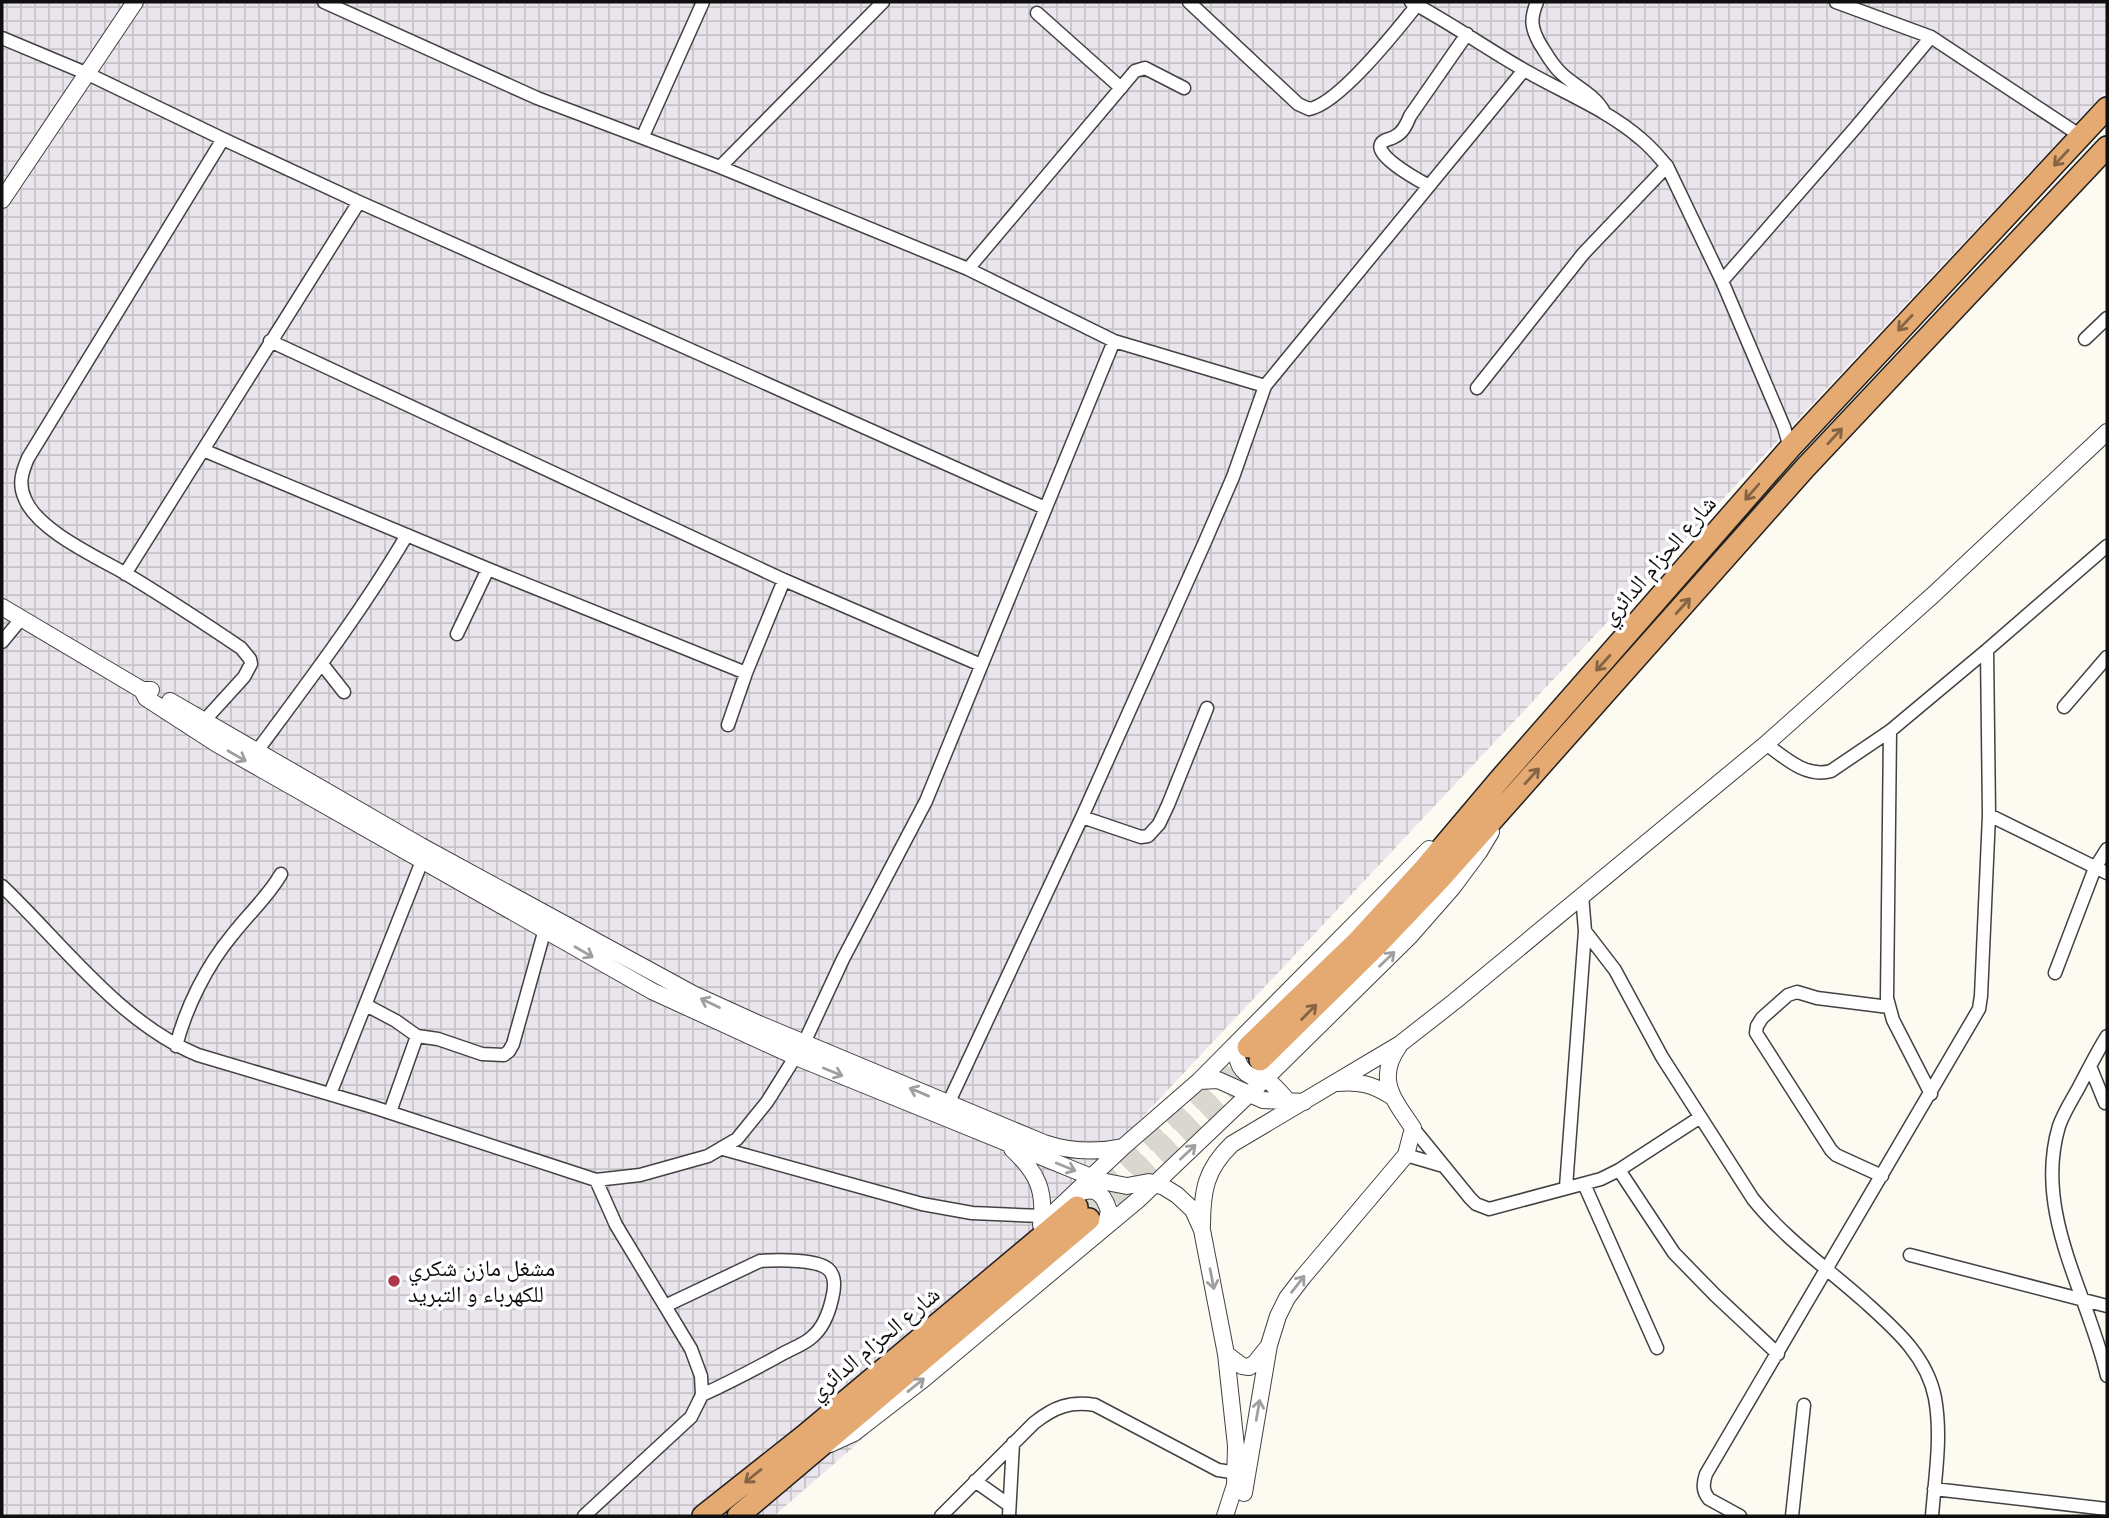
<svg xmlns="http://www.w3.org/2000/svg" width="2109" height="1518" font-family="'Zilla Slab','Noto Naskh Arabic',serif">
<style>
.industrial{fill:url(#industrial-grid)}
.lines{fill:none;stroke-linecap:round;stroke-linejoin:round}
.trunk-tunnel{stroke:#d9d7d0;stroke-width:21;stroke-dasharray:21 10;stroke-linecap:butt}
.minor-casing{stroke:#424242;stroke-width:15}
.tertiary-casing{stroke:#424242;stroke-width:18}
.trunk-casing{stroke:#202020;stroke-width:24}
.minor{stroke:#fff;stroke-width:12}
.tertiary{stroke:#fff;stroke-width:16}
.trunk{stroke:#e4aa72;stroke-width:21}
.oneway{stroke:#846445}
.oneway2{stroke:#9f9f9f}
.poi-dot{fill:#ae384a;stroke:#fff;stroke-width:2.5}
.labels{text-anchor:middle;dominant-baseline:central;stroke-width:7;stroke-linejoin:round;paint-order:stroke}
.street-label{font-size:23px;fill:#0f0f0f;stroke:#fff}
.poi-label{font-size:23px;fill:#0f0f0f;stroke:#fff;text-anchor:start}
</style>
<defs>
<pattern id="industrial-grid" width="8" height="8" patternUnits="userSpaceOnUse" patternTransform="scale(1.75)"><rect width="8" height="8" fill="#eae4ec"/><path d="M0 4h8M4 0v8" fill="none" stroke="#c8c2c9"/></pattern>
</defs>
<rect width="100%" height="100%" fill="#fdfaf2"/>
<path class="industrial" d="M 2,2 L 2107,2 L 2107,90 L 1088,1175 L 866,1436 L 774,1516 L 2,1516 Z"/>
<g class="lines">
<path class="trunk-tunnel" d="M 1077,1207 L 1248,1047
M 1089,1219 L 1260,1060"/>
<defs>
<path id="minor" d="M 324,2 L 537,98 L 720,167 L 968,269 L 1114,341 L 1265,386
M 1189,2 L 1298,104 L 1309,109 C 1339,104 1397,30 1417,5
M 1411,2 C 1451,23 1487,49 1526,71 C 1564,93 1608,110 1641,139 C 1651,147 1659,157 1667,166 L 1722,281 L 1784,427 L 1790,448
M 1537,2 C 1530,19 1531,28 1540,44 C 1546,53 1551,63 1559,71 C 1573,86 1595,94 1604,112
M 1836,2 L 1931,37 L 2081,136
M 1037,13 L 1121,88
M 2,38 L 88,74 L 223,139 L 359,202 L 1045,508
M 643,136 L 703,2
M 720,167 L 883,2
M 1429,186 C 1420,181 1366,152 1384,141 C 1387,139 1391,139 1394,137 C 1403,133 1407,124 1410,116 L 1467,34
M 968,269 L 1135,71 L 1145,68 L 1184,88
M 1722,281 L 1856,127 L 1931,37
M 2085,339 L 2107,318
M 270,341 L 784,580 L 981,665
M 1477,388 L 1583,254 L 1667,166
M 203,450 L 488,569 L 746,673
M 125,574 L 359,202
M 457,634 L 488,569
M 2,642 L 21,619
M 322,664 L 344,692
M 2064,707 L 2107,657
M 204,721 L 244,677 L 251,664 L 250,659 L 241,648 C 204,623 166,598 128,575 C 99,558 38,531 25,499 C 18,484 22,472 28,458 L 223,139
M 728,725 L 746,673 L 784,580
M 1890,731 L 1887,998 L 1893,1020 L 1931,1094
M 1766,744 C 1785,758 1806,778 1831,771 L 1890,731 L 1987,650 L 2107,546
M 257,751 C 309,681 362,611 407,535
M 1989,815 L 2107,873
M 1082,817 L 1141,837 L 1148,836 L 1159,824 L 1168,805 L 1207,708
M 2,886 C 62,943 120,1023 198,1055 L 373,1107 L 596,1180 L 640,1175 L 708,1156 L 737,1139 L 767,1102 L 804,1043 L 843,959 L 926,801 L 1114,341
M 1582,895 L 1585,931 L 1615,970 L 1662,1057 L 1753,1199 C 1784,1238 1827,1268 1864,1301 C 1894,1328 1927,1356 1935,1398 C 1942,1437 1935,1477 1932,1516
M 2055,973 L 2095,868 L 2107,849
M 366,1005 L 396,1021 L 417,1036 L 438,1039 L 482,1054 L 504,1055 L 509,1051 L 513,1044 L 545,929
M 2107,1036 C 2097,1052 2088,1070 2079,1087 C 2072,1100 2064,1112 2059,1126 C 2033,1213 2088,1293 2107,1376
M 176,1046 C 186,1007 207,965 233,934 C 249,913 268,897 281,874
M 2090,1066 L 2105,1103
M 330,1094 L 422,861
M 948,1104 L 1082,817 L 1204,544 L 1233,477 L 1265,386 L 1524,70
M 390,1112 L 417,1036
M 1413,1128 L 1470,1198 L 1476,1204 L 1489,1209 L 1601,1179 L 1619,1170 L 1699,1118
M 723,1149 L 922,1204 L 972,1213 L 1042,1216
M 1406,1155 L 1440,1165
M 1619,1170 L 1674,1253 L 1715,1295 L 1778,1354
M 1882,1176 L 1836,1155 L 1831,1150 L 1756,1033 L 1757,1026 L 1762,1018 L 1788,995 L 1797,992 L 1817,998 L 1889,1007
M 1584,1184 L 1657,1348
M 1566,1187 L 1585,931
M 1910,1255 L 2107,1306
M 665,1306 L 760,1261 C 773,1260 785,1260 798,1261 C 825,1263 840,1268 832,1299 C 829,1312 823,1328 812,1337 C 805,1344 793,1348 784,1353 C 757,1368 730,1382 702,1395
M 975,1481 L 1009,1505
M 1934,1489 L 2107,1509
M 584,1516 L 691,1417 L 702,1395 L 701,1376 L 691,1349 L 616,1225 L 596,1180
M 941,1516 L 1034,1423 C 1054,1407 1070,1401 1095,1405 L 1218,1470 L 1244,1474
M 1009,1516 L 1013,1443
M 1740,1516 L 1709,1499 C 1702,1491 1703,1483 1706,1474 L 1979,1009 L 1981,996 L 1989,815 L 1987,650
M 1792,1516 L 1804,1405"/>
<path id="tertiary" d="M 2,200 L 135,2
M 2,607 L 142,690 L 151,690
M 142,690 L 146,698 L 217,744 L 652,991 L 796,1057 L 1101,1181 L 1127,1186 L 1149,1182 L 1164,1187 L 1177,1195 L 1193,1210 L 1202,1230 L 1226,1354 L 1236,1446 L 1235,1485 L 1225,1516
M 170,701 L 421,846 L 693,994 L 759,1024 L 1044,1143 C 1071,1152 1095,1153 1123,1147
M 1238,1042 C 1235,1055 1237,1069 1251,1076 C 1256,1078 1262,1077 1267,1080 C 1274,1085 1281,1093 1287,1100
M 1199,1081 L 1218,1080 L 1263,1100 L 1304,1102
M 1337,1083 C 1359,1081 1372,1084 1391,1096
M 1012,1149 C 1037,1172 1046,1191 1041,1225
M 1075,1195 C 1094,1185 1103,1192 1109,1211 L 1105,1227
M 1046,1220 L 1123,1147 L 1199,1081 L 1429,849
M 1202,1226 C 1202,1190 1206,1169 1232,1144 L 1400,1044 L 1455,1001 L 1766,744 L 1933,595 L 2107,432
M 1226,1354 L 1242,1366 L 1249,1367 L 1255,1363 L 1267,1348
M 830,1444 L 854,1433 L 920,1382 L 1139,1199 L 1266,1078 L 1410,936 L 1453,887 L 1479,852 L 1491,832
M 1244,1493 L 1269,1345 L 1278,1316 L 1287,1298 L 1303,1277 L 1406,1155 L 1413,1128 C 1394,1100 1375,1079 1399,1046"/>
<path id="trunk" d="M 1248,1047 L 1357,942 L 1425,868 L 1501,778 L 1790,448 L 2107,108
M 1260,1060 L 1376,946 L 1439,880 L 1805,468 L 2107,147
M 703,1516 L 804,1436 L 1077,1207
M 738,1516 L 1089,1219"/>
</defs>
<use href="#minor" class="minor-casing"/>
<use href="#tertiary" class="tertiary-casing"/>
<use href="#trunk" class="trunk-casing"/>
<use href="#minor" class="minor"/>
<use href="#tertiary" class="tertiary"/>
<use href="#trunk" class="trunk"/>
</g>
<defs><path id="oneway-shaft" d="M-6 0H5M1.5-3L5.5 0L1.5 3" fill="none" stroke-width="1.6" stroke-linecap="round" stroke-linejoin="round" transform="scale(1.75)"/></defs>
<g class="oneway">
<use href="#oneway-shaft" transform="translate(2061 158) rotate(133)"/>
<use href="#oneway-shaft" transform="translate(1905 323) rotate(133)"/>
<use href="#oneway-shaft" transform="translate(1835 436) rotate(-47)"/>
<use href="#oneway-shaft" transform="translate(1752 492) rotate(131)"/>
<use href="#oneway-shaft" transform="translate(1683 606) rotate(-48)"/>
<use href="#oneway-shaft" transform="translate(1603 663) rotate(132)"/>
<use href="#oneway-shaft" transform="translate(1532 776) rotate(-48)"/>
<use href="#oneway-shaft" transform="translate(1309 1012) rotate(-45)"/>
<use href="#oneway-shaft" transform="translate(753 1476) rotate(141)"/>
</g>
<g class="oneway2">
<use href="#oneway-shaft" transform="translate(237 756) rotate(30)"/>
<use href="#oneway-shaft" transform="translate(584 952) rotate(30)"/>
<use href="#oneway-shaft" transform="translate(1387 959) rotate(-44)"/>
<use href="#oneway-shaft" transform="translate(710 1003) rotate(-154)"/>
<use href="#oneway-shaft" transform="translate(833 1072) rotate(22)"/>
<use href="#oneway-shaft" transform="translate(919 1092) rotate(-157)"/>
<use href="#oneway-shaft" transform="translate(1188 1152) rotate(-43)"/>
<use href="#oneway-shaft" transform="translate(1066 1167) rotate(22)"/>
<use href="#oneway-shaft" transform="translate(1212 1279) rotate(79)"/>
<use href="#oneway-shaft" transform="translate(1298 1284) rotate(-52)"/>
<use href="#oneway-shaft" transform="translate(916 1385) rotate(-39)"/>
<use href="#oneway-shaft" transform="translate(1258 1410) rotate(-80)"/>
</g>
<circle class="poi-dot" cx="394" cy="1281" r="7"/>
<g class="labels">
<g class="street-label">
<text transform="translate(1658 560) rotate(-49)">شارع الحزام الدائري</text>
<text transform="translate(874 1343) rotate(-40)">شارع الحزام الدائري</text>
</g>
<g class="poi-label">
<text x="408" y="1268">مشغل مازن شكري<tspan x="408" dy="26">للكهرباء و التبريد</tspan></text>
</g>
</g>
<rect width="2109" height="1518" fill="none" stroke="#0f0f0f" stroke-width="7"/>
</svg>
